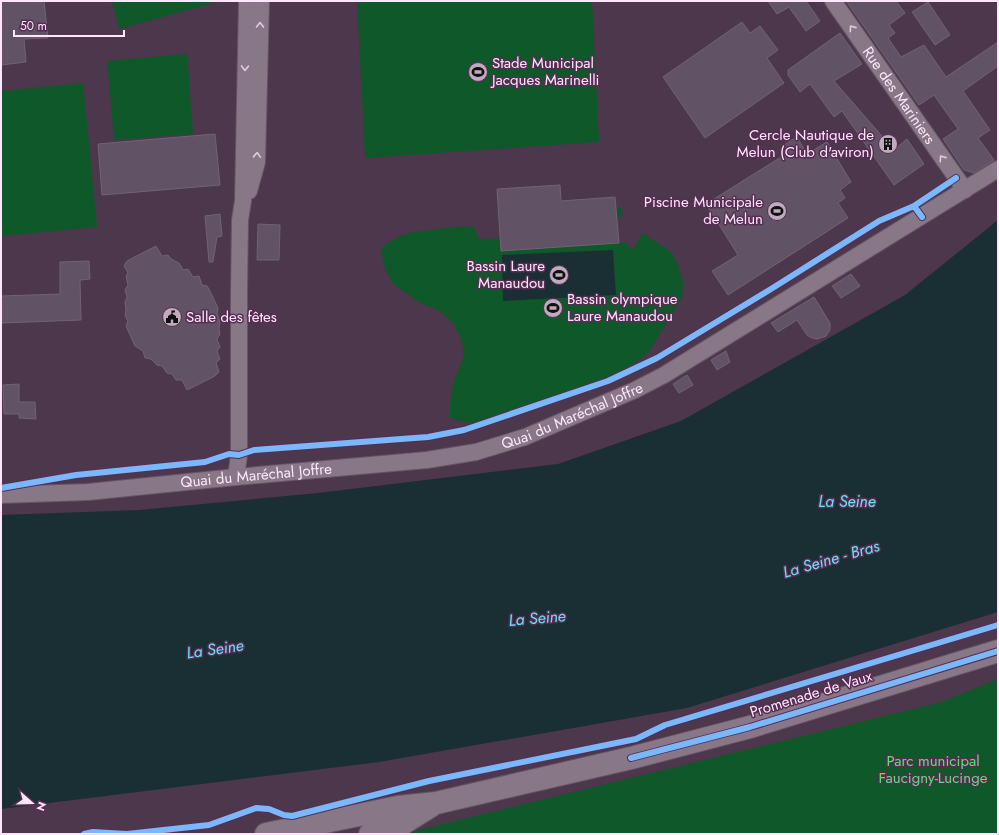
<svg xmlns="http://www.w3.org/2000/svg" width="999" height="835" font-family="Jost,sans-serif">
<style>
.green{fill:#0f5829}
.water{fill:#1a2f34}
.building{fill:#615265;stroke:#716275}
.lines{fill:none;stroke-linecap:round;stroke-linejoin:round}
.street-casing{stroke:#675466;stroke-width:18}
.secondary-casing{stroke:#675466;stroke-width:24}
.street{stroke:#887787;stroke-width:16}
.secondary{stroke:#887787;stroke-width:22}
.cycleway-casing{stroke:#562e54;stroke-width:8}
.cycleway{stroke:#7ab7fb;stroke-width:6}
.oneway{stroke:#e1cae0}
.labels{text-anchor:middle;dominant-baseline:central;stroke-width:3;stroke-linejoin:round;paint-order:stroke}
.poi-label{font-size:15px;fill:#ffe6fd;stroke:#562e54;text-anchor:start}
.street-label{font-size:15px;fill:#ffe6fd;stroke:#562e54}
.park-label{font-size:15px;fill:#5ae078;stroke:#562e54}
.water-label{font-size:16px;font-style:italic;fill:#67e1f3;stroke:#562e54}
</style>
<rect width="100%" height="100%" fill="#4d374c"/>
<path class="green" d="M 112,1 L 220,1 L 119,29 Z
M 390,1 L 592,1 L 599,142 L 365,158 L 357,2 Z
M 187,54 L 193,134 L 114,140 L 107,61 Z
M 83,83 L 97,227 L 1,236 L 1,91 Z
M 615,197 L 616,208 L 622,208 L 622,217 L 617,217 L 619,242 L 625,242 L 633,250 L 642,233 L 670,251 L 676,260 L 683,282 L 682,298 L 648,353 L 635,363 L 614,376 L 495,418 C 477,423 469,425 450,418 L 450,404 L 453,383 L 464,356 L 462,342 L 454,324 L 440,311 L 422,304 L 394,285 L 385,269 L 381,249 C 402,227 445,229 473,226 L 479,239 L 500,238 L 498,206 Z
M 998,679 L 998,834 L 402,834 L 942,702 Z"/>
<path class="water" d="M 998,220 L 998,612 L 687,708 L 379,762 L 1,809 L 1,515 L 139,510 L 318,493 L 558,464 L 681,421 L 905,295 Z
M 613,250 L 616,295 L 503,301 L 502,255 Z"/>
<path class="building" d="M 1,1 L 44,1 L 48,38 L 24,39 L 26,62 L 1,65 Z
M 768,1 L 806,1 L 820,21 L 806,31 L 789,7 L 777,14 Z
M 846,1 L 896,1 L 905,13 L 889,25 L 895,33 L 888,38 L 901,57 L 924,45 L 946,77 L 998,42 L 998,66 L 963,91 L 990,130 L 978,138 L 994,160 L 974,173 L 964,170 L 943,139 L 958,129 L 934,95 L 919,105 Z
M 928,2 L 950,35 L 935,45 L 912,12 Z
M 742,22 L 750,33 L 760,26 L 778,50 L 767,58 L 784,83 L 705,138 L 663,77 Z
M 840,33 L 862,64 L 834,81 L 894,150 L 907,139 L 924,164 L 894,185 L 842,111 L 834,117 L 810,84 L 800,92 L 788,75 L 788,70 Z
M 215,134 L 220,185 L 102,195 L 98,144 Z
M 797,137 L 807,154 L 827,142 L 851,182 L 840,190 L 845,198 L 838,203 L 848,218 L 728,295 L 712,271 L 738,255 L 706,204 L 789,152 L 784,145 Z
M 560,185 L 561,201 L 615,197 L 619,243 L 501,251 L 497,189 Z
M 220,214 L 222,236 L 217,237 L 213,262 L 209,262 L 205,216 Z
M 258,224 L 280,225 L 279,260 L 257,260 Z
M 156,246 L 162,256 L 168,255 L 171,259 L 179,263 L 183,270 L 188,269 L 193,277 L 199,276 L 202,285 L 207,286 L 209,289 L 218,308 L 217,314 L 220,320 L 219,329 L 220,334 L 217,339 L 220,347 L 217,351 L 220,359 L 216,363 L 219,372 L 215,376 L 187,390 L 182,380 L 176,380 L 172,374 L 167,373 L 162,366 L 157,365 L 151,359 L 145,358 L 143,351 L 135,346 L 126,326 L 128,321 L 125,316 L 126,309 L 125,302 L 127,297 L 125,290 L 128,285 L 126,276 L 128,273 L 124,266 L 127,261 Z
M 89,261 L 90,279 L 80,280 L 81,320 L 1,323 L 1,296 L 60,294 L 60,262 Z
M 851,274 L 860,286 L 841,298 L 832,286 Z
M 814,297 L 830,323 L 830,330 L 826,336 L 817,339 L 812,338 L 807,335 L 797,320 L 778,332 L 771,323 Z
M 726,351 L 730,362 L 717,370 L 711,360 Z
M 687,375 L 693,385 L 679,393 L 673,384 Z
M 19,384 L 19,402 L 35,402 L 36,419 L 19,418 L 19,414 L 4,414 L 3,385 Z"/>
<g class="lines">
<defs>
<g id="street">
<path id="s1" d="M 833,1 L 965,190"/>
<path d="M 249,191 L 257,162 L 261,1"/>
<path d="M 236,477 L 239,455 L 239,293 L 240,220 L 243,201 L 247,1"/>
<path id="s2" d="M 1,495 L 88,492 L 236,477 L 427,460 L 476,452 L 525,437 L 635,390 L 664,375 L 998,169"/>
</g>
<path id="secondary" d="M 266,834 L 398,807 L 436,803 L 631,758 L 750,727 L 998,651
M 370,834 L 399,826 L 431,806"/>
</defs>
<use href="#street" class="street-casing"/>
<use href="#secondary" class="secondary-casing"/>
<use href="#street" class="street"/>
<use href="#secondary" class="secondary"/>
<defs>
<path id="cycleway" d="M 914,206 L 956,178
M 1,488 L 76,475 L 205,462 L 229,454 L 239,455 L 254,450 L 428,437 L 464,430 L 608,381 L 657,358 L 771,289 L 879,221 L 914,206 L 922,217
M 631,758 L 750,727 L 998,651
M 84,834 L 93,832 L 127,834 L 209,825 L 256,808 L 269,809 L 284,815 L 292,816 L 429,781 L 636,739 L 665,725 L 998,625"/>
</defs>
<use href="#cycleway" class="cycleway-casing"/>
<use href="#cycleway" class="cycleway"/>
</g>
<defs><path id="oneway-chevron" d="M-2-3.5L2.5 0L-2 3.5" fill="none" stroke-width="1.6" stroke-linecap="round" stroke-linejoin="round"/></defs>
<g class="oneway">
<use href="#oneway-chevron" transform="translate(260 25) rotate(-89)"/>
<use href="#oneway-chevron" transform="translate(852 28) rotate(-125)"/>
<use href="#oneway-chevron" transform="translate(245 68) rotate(91)"/>
<use href="#oneway-chevron" transform="translate(257 155) rotate(-88)"/>
<use href="#oneway-chevron" transform="translate(942 158) rotate(-125)"/>
</g>
<defs>
<symbol id="stadium-disc" viewBox="-11 -11 22 22"><circle r="9.5" fill="#c1a9bf" stroke="#562e54"/><path d="M0-5a6.5 5 0 1 0 0 10a6.5 5 0 1 0 0-10ZM-3.5-1.8h7v3.6h-7Z" fill="#111"/></symbol>
<symbol id="building-disc" viewBox="-11 -11 22 22"><circle r="9.5" fill="#c1a9bf" stroke="#562e54"/><path d="M-4-6H4V6H1V3H-1V6H-4ZM-2.5-4.3h1.7v1.8h-1.7ZM.8-4.3h1.7v1.8H.8ZM-2.5-1h1.7V.8h-1.7ZM.8-1h1.7V.8H.8Z" fill="#111"/></symbol>
<symbol id="civic-disc" viewBox="-11 -11 22 22"><circle r="9.5" fill="#c1a9bf" stroke="#562e54"/><path d="M-.6-6.5H3V-4.5H.6V-3L4-1V1h2V6H-6V1h2V-1L-.6-3ZM-1.2 2.5V6h2.4V2.5Z" fill="#111"/></symbol>
</defs>
<g fill-rule="evenodd">
<use href="#stadium-disc" x="467" y="61" width="22" height="22"/>
<use href="#building-disc" x="877" y="133" width="22" height="22"/>
<use href="#stadium-disc" x="766" y="200" width="22" height="22"/>
<use href="#stadium-disc" x="548" y="264" width="22" height="22"/>
<use href="#stadium-disc" x="542" y="297" width="22" height="22"/>
<use href="#civic-disc" x="161" y="306" width="22" height="22"/>
</g>
<g class="labels">
<g class="poi-label">
<text x="492" y="63">Stade Municipal<tspan x="492" dy="17">Jacques Marinelli</tspan></text>
<text x="874" y="135" text-anchor="end">Cercle Nautique de<tspan x="874" dy="17">Melun (Club d'aviron)</tspan></text>
<text x="763" y="202" text-anchor="end">Piscine Municipale<tspan x="763" dy="17">de Melun</tspan></text>
<text x="545" y="266" text-anchor="end">Bassin Laure<tspan x="545" dy="17">Manaudou</tspan></text>
<text x="567" y="299">Bassin olympique<tspan x="567" dy="17">Laure Manaudou</tspan></text>
<text x="186" y="317">Salle des fêtes</text>
</g>
<g class="street-label">
<text stroke="none"><textPath href="#s1" startOffset="115">Rue des Mariniers</textPath></text>
<text stroke="none"><textPath href="#s2" startOffset="580">Quai du Maréchal Joffre</textPath></text>
<text stroke="none"><textPath href="#s2" startOffset="256">Quai du Maréchal Joffre</textPath></text>
<text transform="translate(811 694) rotate(-17)">Promenade de Vaux</text>
</g>
<g class="park-label">
<text x="933" y="761">Parc municipal<tspan x="933" dy="17">Faucigny-Lucinge</tspan></text>
</g>
<g class="water-label">
<text x="847" y="501">La Seine</text>
<text transform="translate(831 559) rotate(-16)">La Seine - Bras</text>
<text transform="translate(537 618) rotate(-5)">La Seine</text>
<text transform="translate(215 649) rotate(-8)">La Seine</text>
</g>
</g>
<rect width="999" height="835" fill="none" stroke="#ffe6fd" stroke-width="4"/>
<g transform="translate(32 803) rotate(110)" stroke="#562e54" stroke-width="3" paint-order="stroke">
<path d="M0-3L7 15L0 10L-7 15Z" fill="#ffe6fd"/>
<text y="-6" font-size="11" font-weight="bold" text-anchor="middle" fill="#ffe6fd">N</text>
</g>
<path d="M14 30v6h110v-6" fill="none" stroke="#ffe6fd" stroke-width="2"/>
<text x="20" y="30" font-size="12" fill="#ffe6fd" stroke="#562e54" stroke-width="3" paint-order="stroke">50 m</text>
</svg>
